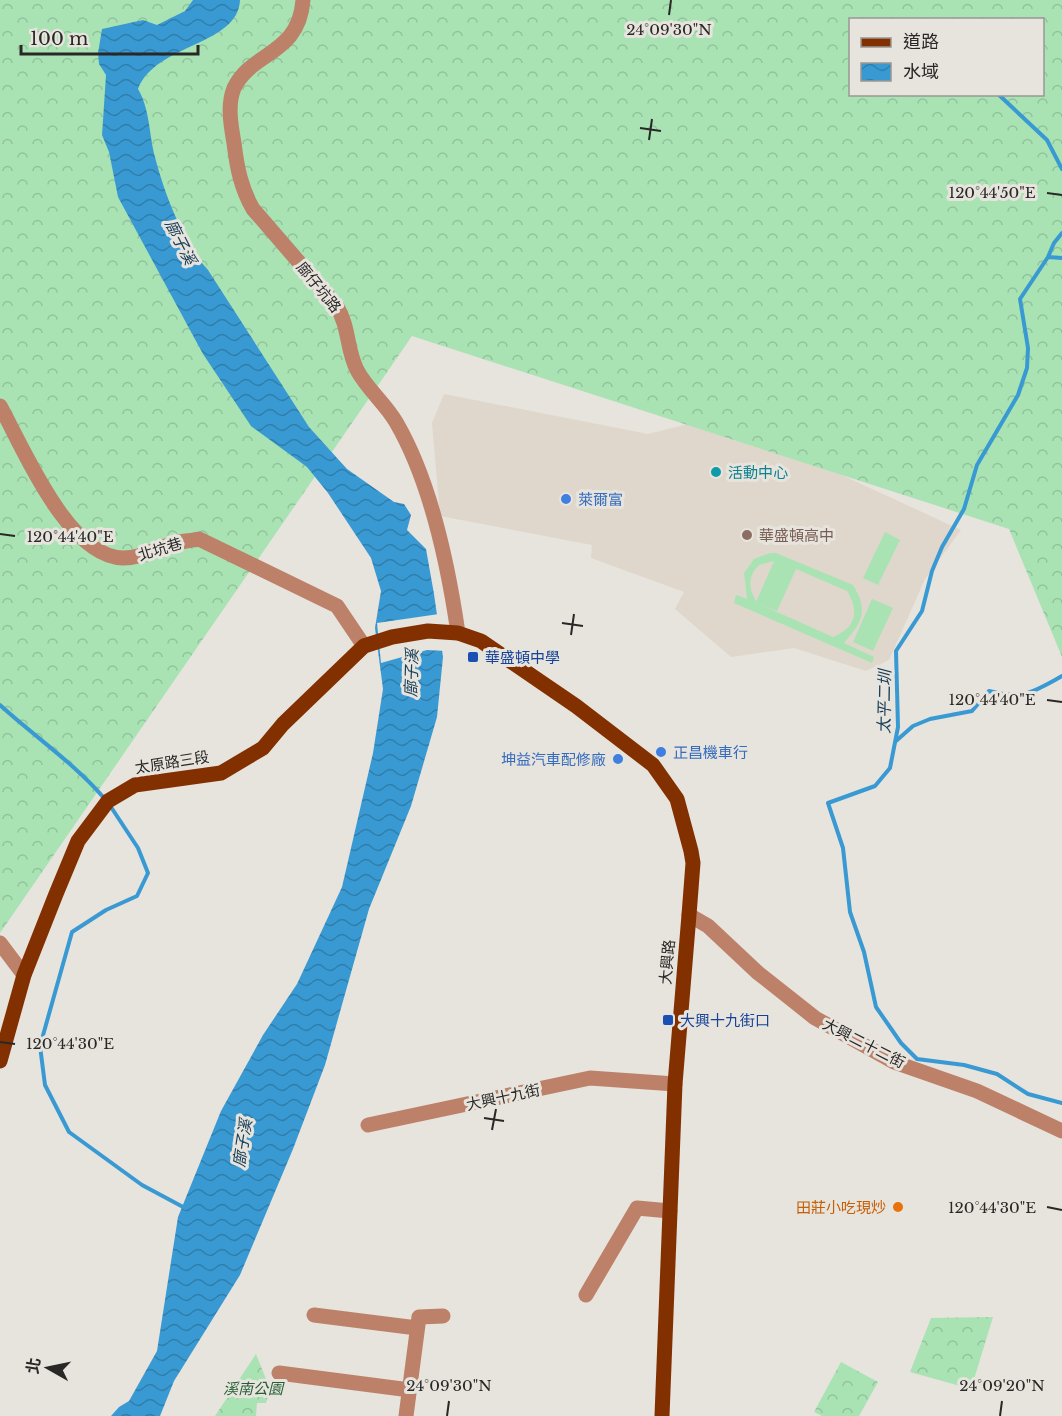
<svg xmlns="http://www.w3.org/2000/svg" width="1062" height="1416" font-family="'Libre Baskerville','Noto Sans TC',serif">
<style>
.built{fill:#dfd7cb}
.forest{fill:url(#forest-crowns);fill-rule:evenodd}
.garden{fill:#a9e3b4;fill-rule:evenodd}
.water{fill:url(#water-waves)}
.pier{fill:#e7e3dd}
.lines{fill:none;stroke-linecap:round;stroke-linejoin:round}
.stream{stroke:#399ad3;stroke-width:4}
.minor{stroke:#bc8168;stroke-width:15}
.major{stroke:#833000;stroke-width:15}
.ticks{fill:none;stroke:#292826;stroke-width:2}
.culture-dot{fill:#0f9aa8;stroke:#e7e3dd;stroke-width:2}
.shop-dot{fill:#3f7fe0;stroke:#e7e3dd;stroke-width:2}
.education-dot{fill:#8d6e63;stroke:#e7e3dd;stroke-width:2}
.transit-dot{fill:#1a4fb4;stroke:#e7e3dd;stroke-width:2}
.food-dot{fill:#e8710a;stroke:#e7e3dd;stroke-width:2}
.labels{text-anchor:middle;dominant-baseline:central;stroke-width:6;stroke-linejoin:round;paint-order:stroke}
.street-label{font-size:15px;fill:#292826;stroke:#e7e3dd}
.culture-label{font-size:15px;fill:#0d838f;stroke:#e7e3dd;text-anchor:start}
.shop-label{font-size:15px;fill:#366cbe;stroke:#e7e3dd;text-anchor:start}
.education-label{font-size:15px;fill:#785e54;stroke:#e7e3dd;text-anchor:start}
.transit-label{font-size:15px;fill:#164399;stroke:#e7e3dd;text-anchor:start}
.food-label{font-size:15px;fill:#c56008;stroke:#e7e3dd;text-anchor:end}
.park-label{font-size:15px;font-style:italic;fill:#255f35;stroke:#e7e3dd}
.water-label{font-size:16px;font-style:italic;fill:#194059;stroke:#e7e3dd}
.ticks-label{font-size:15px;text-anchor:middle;fill:#292826;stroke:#e7e3dd;stroke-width:6;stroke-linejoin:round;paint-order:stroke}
</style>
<defs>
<pattern id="forest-crowns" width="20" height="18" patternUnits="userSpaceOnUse" patternTransform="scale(1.5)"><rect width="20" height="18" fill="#a9e3b4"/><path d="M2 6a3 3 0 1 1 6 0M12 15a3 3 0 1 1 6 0" fill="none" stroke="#91c39b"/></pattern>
<pattern id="water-waves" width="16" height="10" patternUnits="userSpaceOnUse" patternTransform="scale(1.5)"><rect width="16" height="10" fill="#399ad3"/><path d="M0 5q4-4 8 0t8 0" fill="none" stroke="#307eab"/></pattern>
</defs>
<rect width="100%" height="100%" fill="#e7e3dd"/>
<path class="built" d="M 444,394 L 648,434 L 716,417 L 961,530 L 925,579 L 889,660 L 866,671 L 794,648 L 731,657 L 675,609 L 684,592 L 591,558 L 592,545 L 440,516 L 432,423 Z"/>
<path class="forest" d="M 0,0 L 1062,0 L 1062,657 L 1009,529 L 412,336 L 0,933 ZM 850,20 L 1042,20 L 1042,94 L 850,94 Z
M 993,1317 L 971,1389 L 910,1372 L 931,1318 Z
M 256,1354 L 270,1389 L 266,1403 L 257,1403 L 256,1416 L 215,1416 Z
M 841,1362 L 878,1382 L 859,1416 L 822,1416 L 814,1412 Z"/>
<path class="garden" d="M 885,532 L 900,540 L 878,585 L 863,578 Z
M 770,553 L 776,553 L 853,585 C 869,611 862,622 844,643 L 874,657 L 872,663 L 734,603 L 736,595 L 747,599 L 744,573 L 754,559 ZM 774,561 L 757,600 L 756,601 C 748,588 748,576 759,565 ZM 796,569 L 847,591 C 859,611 857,627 833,637 L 759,604 L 777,611 Z
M 872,599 L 893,608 L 873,651 L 853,642 Z"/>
<path class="water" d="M 193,0 L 240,0 C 238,46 156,43 138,89 C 150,109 149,135 155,157 C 164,192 183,243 208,270 L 309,427 L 347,469 L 394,502 L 404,504 L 411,515 L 407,530 L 426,549 L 434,594 L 443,657 L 437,717 L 411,806 L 369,909 L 325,1065 L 293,1149 L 240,1275 L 174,1381 L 160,1416 L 111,1416 L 119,1407 L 129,1401 L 157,1351 L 178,1217 L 221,1111 L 263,1035 L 297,984 L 342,887 L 373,753 L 383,689 L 375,628 L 381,591 L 371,558 L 328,493 L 307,467 L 251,426 L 203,354 L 118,197 L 109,152 L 102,135 L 106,75 L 99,64 L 98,53 L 102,29 L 143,20 L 157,25 L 185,11 Z"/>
<path class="pier" d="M 439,614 L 445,651 L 427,650 L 381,663 L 377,623 Z"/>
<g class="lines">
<path class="stream" d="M 998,94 L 1047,140 L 1062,169
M 1048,257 L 1054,243 L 1062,233
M 1062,258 L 1048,257 L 1020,299 L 1028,348 L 1027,368 L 1018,395 L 977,465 L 964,509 L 942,547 L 932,571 L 922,611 L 896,651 L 898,727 L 890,768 L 875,786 L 828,803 L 843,848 L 850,912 L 864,952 L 876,1007 L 901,1043 L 917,1059 L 964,1065 L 997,1074 L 1028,1094 L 1062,1103
M 0,705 C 34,736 75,764 104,798
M 896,741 L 913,726 L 930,719 L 972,711 L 989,691 C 1023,700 1033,692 1062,676
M 109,804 L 138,848 L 148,873 L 137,896 L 106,910 L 72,932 L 40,1046 L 45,1085 L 69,1132 L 142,1185 L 185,1208"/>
<path class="minor" d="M 303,0 C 299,55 252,51 234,88 C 227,105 231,126 234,143 C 237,168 241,188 253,209 L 336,305 C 350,328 346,348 357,370 C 367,389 385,403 396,422 C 431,482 448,564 458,633
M 0,406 C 24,449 68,557 123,558 C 141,558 155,549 172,544 C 180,541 190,541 199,539 L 337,606 L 364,646
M 689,915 L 708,926 L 757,972 L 815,1018 L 894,1062 L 977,1091 L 1062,1131
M 0,943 L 24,975
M 368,1125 L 590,1078 L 675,1084
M 586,1295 L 637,1208 L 670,1211
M 314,1315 L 417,1328
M 279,1373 L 410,1390
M 406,1416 L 419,1317 L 443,1316"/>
<path class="major" d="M 0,1061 L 24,975 L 56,894 L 78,841 L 108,801 L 135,785 L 221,773 L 263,748 L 283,724 L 364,646 L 392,637 L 428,631 L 458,633 L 481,641 L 576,706 L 653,765 L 677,799 L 691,851 L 693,863 L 689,915 L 675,1084 L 662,1416"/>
</g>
<path class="ticks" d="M 669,15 L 671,0M 640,128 L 661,131M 649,140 L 652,119M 1047,193 L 1062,195M 0,534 L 15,536M 562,623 L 583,626M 571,635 L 574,614M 1047,700 L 1062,702M 0,1042 L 15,1044M 484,1118 L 504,1121M 492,1130 L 496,1109M 1047,1207 L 1062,1210M 447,1416 L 449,1401M 1000,1416 L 1002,1401"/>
<circle class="culture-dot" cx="716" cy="472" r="6"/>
<g class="shop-dot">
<circle cx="566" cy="499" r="6"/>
<circle cx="661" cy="752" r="6"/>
<circle cx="618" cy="759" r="6"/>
</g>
<circle class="education-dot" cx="747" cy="535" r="6"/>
<g class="transit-dot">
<rect x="467" y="651" width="12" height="12" rx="3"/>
<rect x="662" y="1014" width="12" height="12" rx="3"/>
</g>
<circle class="food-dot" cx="898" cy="1207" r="6"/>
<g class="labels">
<g class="street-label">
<text transform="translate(319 287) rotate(51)">廍仔坑路</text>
<text transform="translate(160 549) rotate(-17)">北坑巷</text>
<text transform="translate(172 762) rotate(-9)">太原路三段</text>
<text transform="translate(667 962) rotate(-85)">大興路</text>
<text transform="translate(864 1043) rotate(27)">大興二十二街</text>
<text transform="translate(503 1097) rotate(-12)">大興十九街</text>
</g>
<g class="culture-label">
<text x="728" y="472">活動中心</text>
</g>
<g class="shop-label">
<text x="578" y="499">萊爾富</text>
<text x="673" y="752">正昌機車行</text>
<text x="606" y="759" text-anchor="end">坤益汽車配修廠</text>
</g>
<g class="education-label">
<text x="759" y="535">華盛頓高中</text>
</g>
<g class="transit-label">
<text x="485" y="657">華盛頓中學</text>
<text x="680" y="1020">大興十九街口</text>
</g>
<g class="food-label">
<text x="886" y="1207">田莊小吃現炒</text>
</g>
<g class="park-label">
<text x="253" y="1388">溪南公園</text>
</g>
<g class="water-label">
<text transform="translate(181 242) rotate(63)">廍子溪</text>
<text transform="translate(411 673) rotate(-88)">廍子溪</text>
<text transform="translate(884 702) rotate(-89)">太平二圳</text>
<text transform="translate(242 1143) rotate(-81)">廍子溪</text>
</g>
</g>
<g class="ticks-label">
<text x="669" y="35">24°09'30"N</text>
<text x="992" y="198">120°44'50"E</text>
<text x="70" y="542">120°44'40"E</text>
<text x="992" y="705">120°44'40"E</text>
<text x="70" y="1049">120°44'30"E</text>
<text x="992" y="1213">120°44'30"E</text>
<text x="449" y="1391">24°09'30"N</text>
<text x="1002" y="1391">24°09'20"N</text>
</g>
<rect x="849" y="18" width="195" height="78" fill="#e7e3dd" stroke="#9b9894" stroke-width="1.5"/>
<rect x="861" y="38" width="30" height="9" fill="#833000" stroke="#9b9894" stroke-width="1.5"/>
<text x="903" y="48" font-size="18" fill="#292826">道路</text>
<rect x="861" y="63" width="30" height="18" fill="url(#water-waves)" stroke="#9b9894" stroke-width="1.5"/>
<text x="903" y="78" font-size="18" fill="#292826">水域</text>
<g transform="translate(48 1368) rotate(279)" stroke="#e7e3dd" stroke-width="4.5" paint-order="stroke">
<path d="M0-4.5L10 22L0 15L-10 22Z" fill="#292826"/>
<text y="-9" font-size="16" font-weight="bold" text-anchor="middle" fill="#292826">北</text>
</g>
<path d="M21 45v9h177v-9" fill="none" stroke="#292826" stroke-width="3"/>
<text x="30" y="45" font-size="18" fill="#292826" stroke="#e7e3dd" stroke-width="4.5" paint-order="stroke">100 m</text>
</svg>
